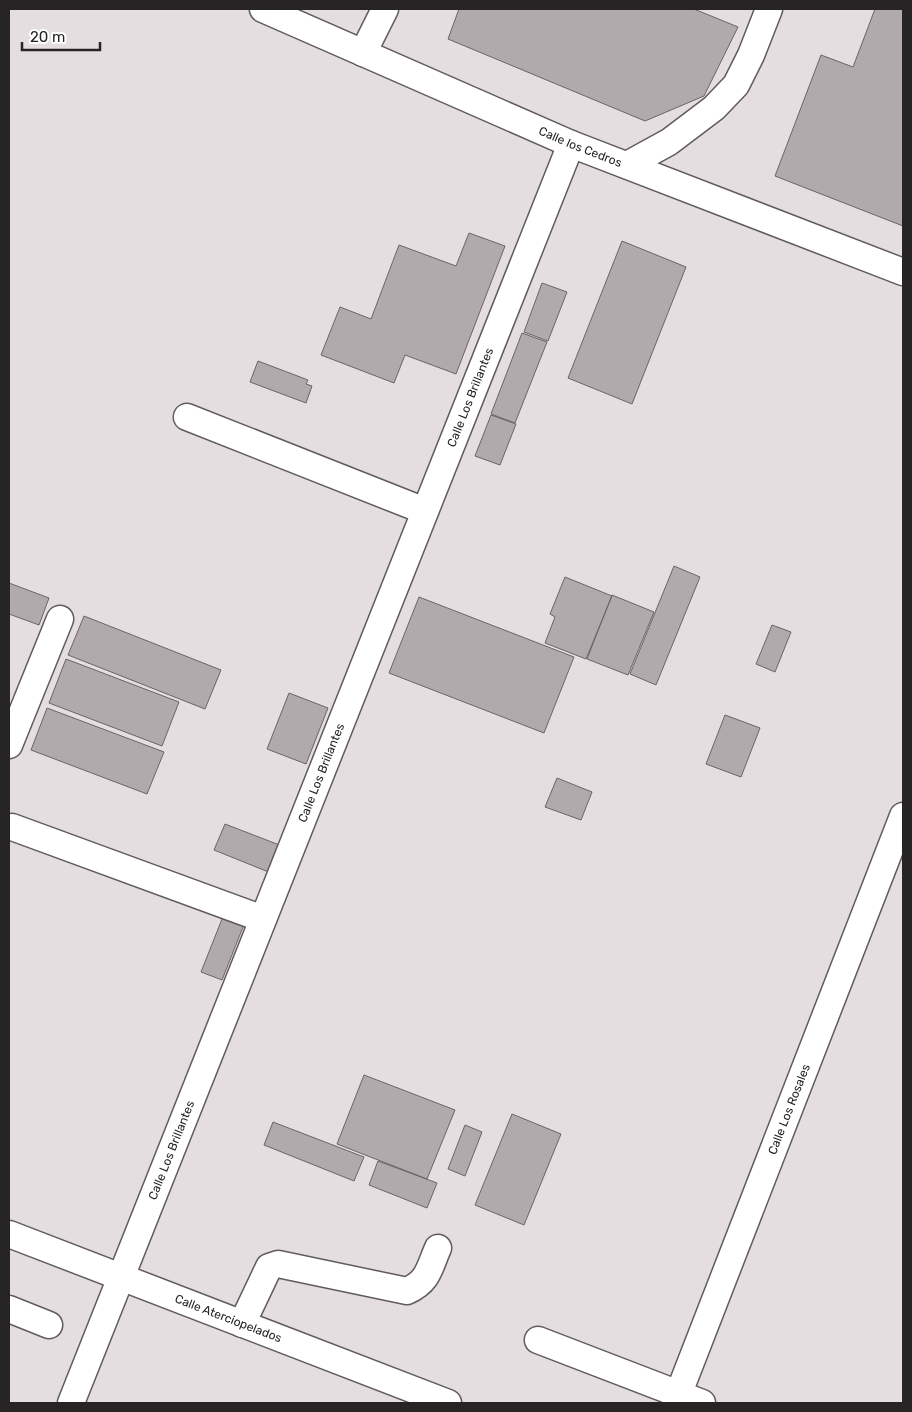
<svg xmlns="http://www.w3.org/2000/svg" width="912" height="1412" font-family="Rubik,sans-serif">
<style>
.building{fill:#b1aaac;stroke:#6a6466}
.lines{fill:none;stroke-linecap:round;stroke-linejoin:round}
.minor-casing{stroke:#615b5d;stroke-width:29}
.minor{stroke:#fff;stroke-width:26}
.labels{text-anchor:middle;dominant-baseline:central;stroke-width:4;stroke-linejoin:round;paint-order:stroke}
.street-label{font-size:12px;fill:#262425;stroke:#fff}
</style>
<rect width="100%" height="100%" fill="#e5dee1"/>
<path class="building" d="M 459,9 L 694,9 L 738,27 L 704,96 L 645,121 L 448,39 Z
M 875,9 L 903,9 L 903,226 L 775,176 L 821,55 L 853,67 Z
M 469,233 L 505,246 L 456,374 L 405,355 L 394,383 L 321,355 L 340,307 L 371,319 L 399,245 L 456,266 Z
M 622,241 L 686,267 L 632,404 L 568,378 Z
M 542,283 L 567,292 L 548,341 L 524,332 Z
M 522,333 L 547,342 L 515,423 L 491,414 Z
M 258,361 L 308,380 L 306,384 L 312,386 L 306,403 L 250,382 Z
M 491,415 L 516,424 L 500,465 L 475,456 Z
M 674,566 L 700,577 L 656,685 L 630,674 Z
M 565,577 L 612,596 L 586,659 L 545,643 L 555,617 L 550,614 Z
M 9,583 L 49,598 L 39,625 L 9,614 Z
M 612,595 L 654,612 L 628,675 L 587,659 Z
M 419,597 L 574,657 L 544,733 L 389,673 Z
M 84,616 L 221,670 L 205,709 L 68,655 Z
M 772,625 L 791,632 L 775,672 L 756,664 Z
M 66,659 L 179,702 L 162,746 L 49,703 Z
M 289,693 L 328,708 L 306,764 L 267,749 Z
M 47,708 L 164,752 L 147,794 L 31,750 Z
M 725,715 L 760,728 L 741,777 L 706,764 Z
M 557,778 L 592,792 L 581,820 L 545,807 Z
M 225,824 L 282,846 L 271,873 L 214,850 Z
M 224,914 L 245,922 L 222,980 L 201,972 Z
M 364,1075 L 455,1110 L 427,1179 L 337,1144 Z
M 512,1114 L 561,1134 L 524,1225 L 475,1205 Z
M 273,1122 L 364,1157 L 354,1181 L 264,1145 Z
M 465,1125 L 482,1132 L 465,1176 L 448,1169 Z
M 378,1161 L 437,1183 L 427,1208 L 369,1185 Z"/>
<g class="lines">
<defs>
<g id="minor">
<path id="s1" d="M 263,9 L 571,144 L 903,272"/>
<path d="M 363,53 L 385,9"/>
<path d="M 627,165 L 669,142 L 714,108 L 736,85 L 751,55 L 769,9"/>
<path d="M 187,417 L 425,511"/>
<path d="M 9,745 L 60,619"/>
<path d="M 12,827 L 263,919"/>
<path id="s2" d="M 9,1234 L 448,1403"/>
<path d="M 9,1309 L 49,1325"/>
<path d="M 242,1324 L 269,1267 L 278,1264 L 407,1291 C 429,1281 429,1268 438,1248"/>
<path d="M 538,1340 L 702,1403"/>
<path id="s3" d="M 71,1403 L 571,144"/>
<path id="s4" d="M 675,1403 L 903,816"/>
</g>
</defs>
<use href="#minor" class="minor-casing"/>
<use href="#minor" class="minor"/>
</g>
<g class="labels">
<g class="street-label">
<text stroke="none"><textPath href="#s1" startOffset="346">Calle los Cedros</textPath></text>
<text stroke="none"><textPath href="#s3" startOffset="1082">Calle Los Brillantes</textPath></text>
<text stroke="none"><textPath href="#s3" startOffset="678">Calle Los Brillantes</textPath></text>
<text stroke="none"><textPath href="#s4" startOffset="315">Calle Los Rosales</textPath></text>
<text stroke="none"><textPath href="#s3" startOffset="272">Calle Los Brillantes</textPath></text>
<text stroke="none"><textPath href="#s2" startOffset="235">Calle Aterciopelados</textPath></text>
</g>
</g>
<rect width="912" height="1412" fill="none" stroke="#262425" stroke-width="20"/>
<path d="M22 42v8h78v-8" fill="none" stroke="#262425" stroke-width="2.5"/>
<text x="30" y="42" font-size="15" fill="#262425" stroke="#ffffff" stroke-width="4" paint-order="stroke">20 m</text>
</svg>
